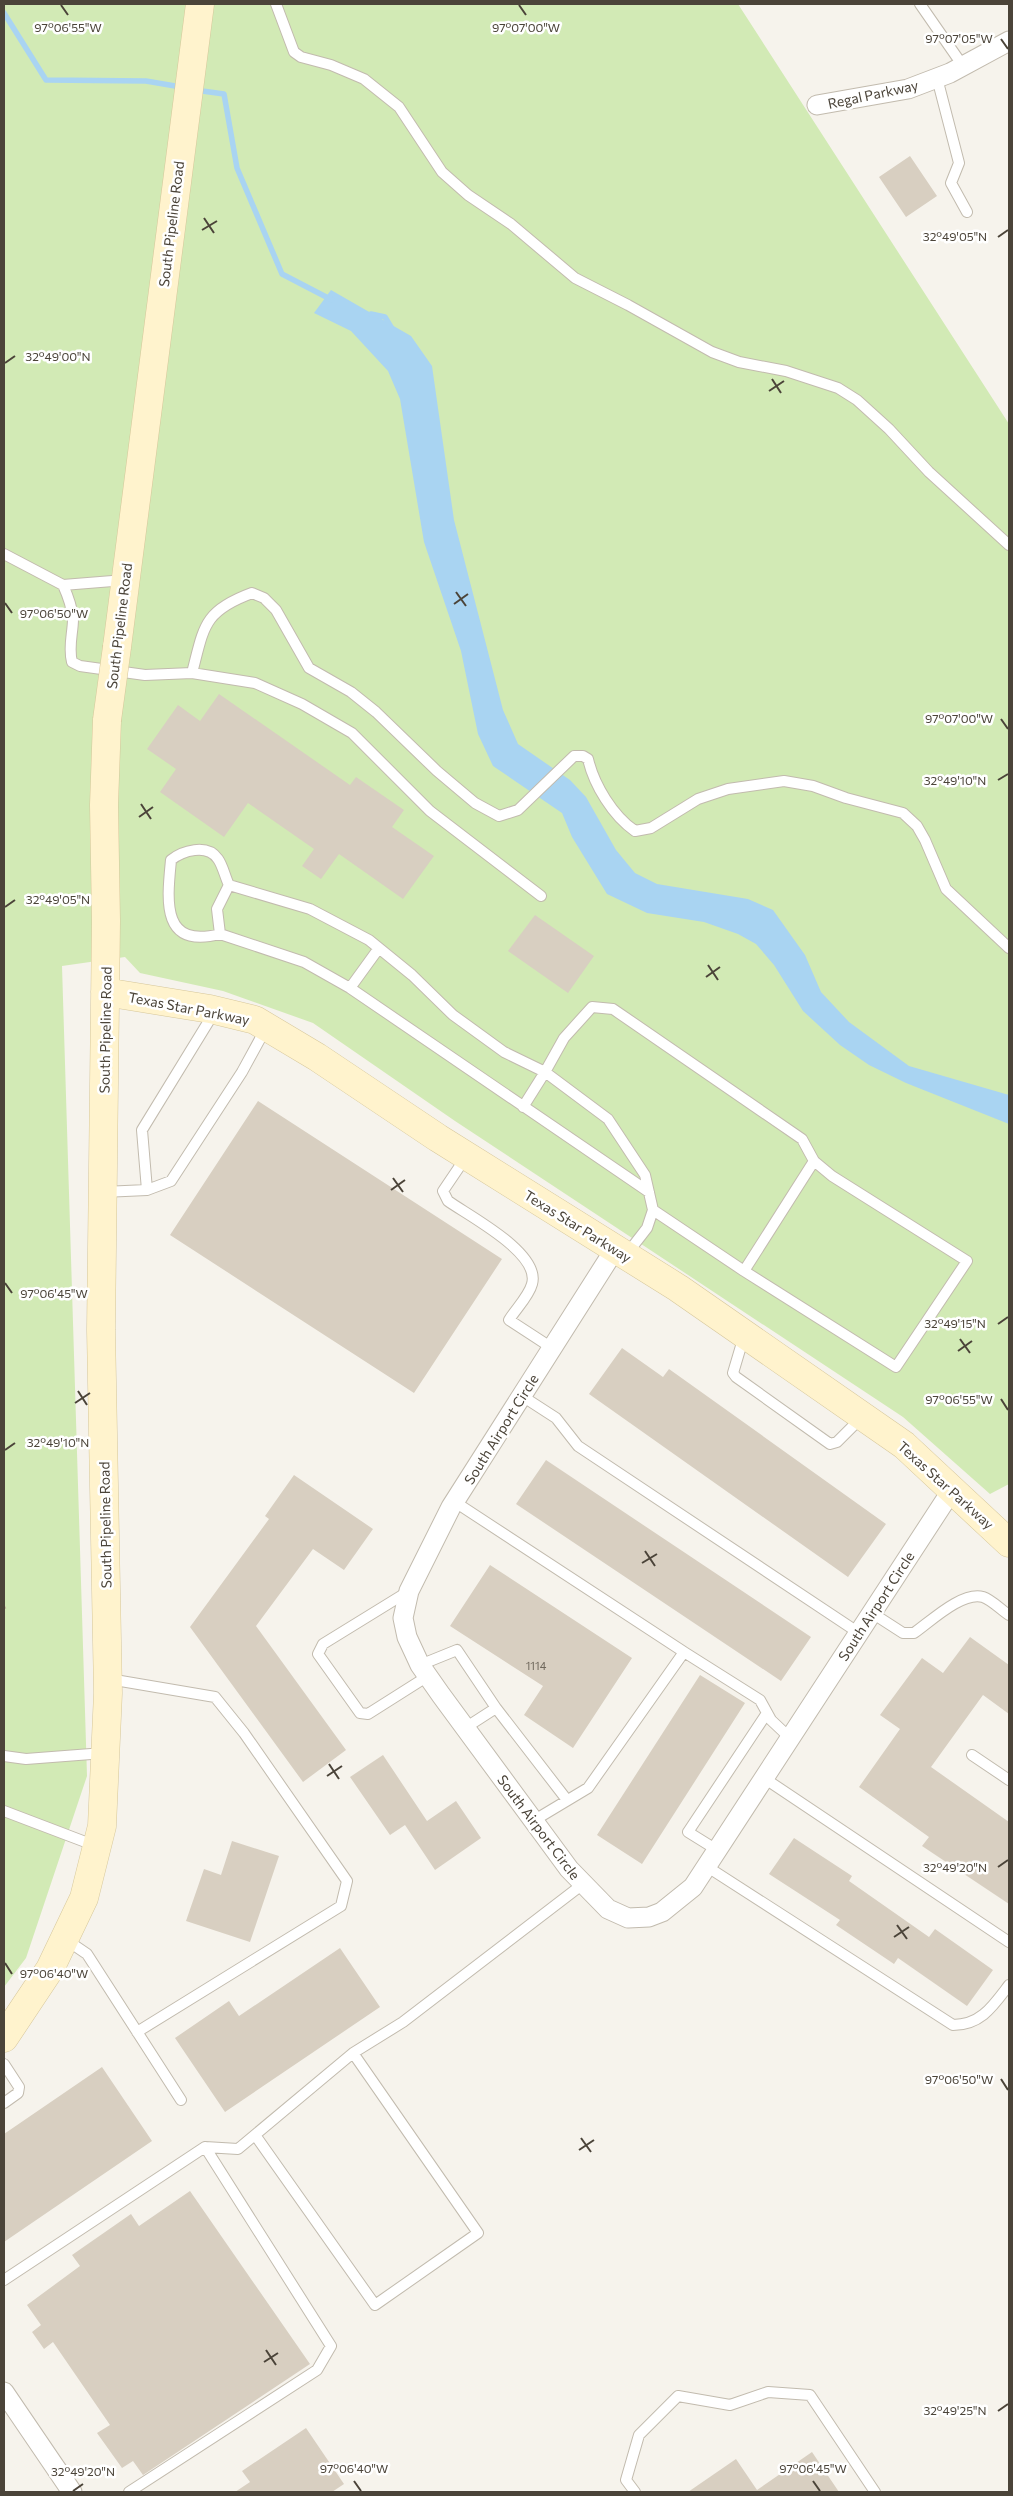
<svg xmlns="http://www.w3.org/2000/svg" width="1013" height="2496" font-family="Commissioner,sans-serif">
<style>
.green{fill:#d2eab5}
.water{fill:#a9d4f2}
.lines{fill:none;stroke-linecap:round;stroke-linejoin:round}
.stream{stroke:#a9d4f2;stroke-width:5.5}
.building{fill:#d8cfc1}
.lane-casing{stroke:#c2bbae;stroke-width:12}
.street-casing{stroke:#c2bbae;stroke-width:21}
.secondary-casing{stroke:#d6c79b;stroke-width:29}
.path{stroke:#c4b79f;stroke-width:3;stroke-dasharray:2.5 2.5;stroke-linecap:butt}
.lane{stroke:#fff;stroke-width:10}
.street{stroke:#fff;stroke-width:19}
.secondary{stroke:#fff3cd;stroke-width:28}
.secondary-bridge-casing{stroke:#d6c79b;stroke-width:29;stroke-linecap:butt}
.secondary-bridge{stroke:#fff3cd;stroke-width:28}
.ticks{fill:none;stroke:#4b4439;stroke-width:2}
.labels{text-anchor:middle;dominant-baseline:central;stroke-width:5;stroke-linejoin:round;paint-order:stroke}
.number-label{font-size:11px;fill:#6e675b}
.street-label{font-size:14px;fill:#4b4439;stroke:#fff}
.ticks-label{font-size:12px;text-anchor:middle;fill:#4b4439;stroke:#fff;stroke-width:5;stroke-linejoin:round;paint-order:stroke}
</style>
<rect width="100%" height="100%" fill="#f6f3ec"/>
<path class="green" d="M 4,4 L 738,4 L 1009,424 L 1009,1484 L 990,1494 L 903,1417 L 455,1121 L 313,1023 L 223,991 L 140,973 L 125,957 L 62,966 L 87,1776 L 26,1958 L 4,1987 Z"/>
<path class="water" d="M 331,290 L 411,336 L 432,366 L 454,520 L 503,710 L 518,744 L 570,780 L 586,797 L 616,850 L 635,873 L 657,884 L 748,899 L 773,910 L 805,955 L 821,992 L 849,1022 L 909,1066 L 1009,1095 L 1009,1124 L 906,1083 L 869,1065 L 840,1045 L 803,1011 L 774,965 L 756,944 L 738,934 L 704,922 L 647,913 L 607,894 L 572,837 L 562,813 L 493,766 L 478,734 L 461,651 L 424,542 L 400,399 L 388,371 L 351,331 L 314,313 Z"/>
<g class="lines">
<path class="stream" d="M 4,13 L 46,80 L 146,81 L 181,87
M 195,90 L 224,94 L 237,168 L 282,274 L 332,300
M 371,314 L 385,317 L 391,327"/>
</g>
<path class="building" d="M 910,156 L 937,196 L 906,217 L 879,177 Z
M 219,694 L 350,785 L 356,777 L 404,810 L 392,827 L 434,856 L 403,899 L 339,854 L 321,879 L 302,866 L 314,849 L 248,803 L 224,837 L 160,792 L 176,769 L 147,749 L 178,705 L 200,721 Z
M 535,915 L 594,956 L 568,993 L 508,951 Z
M 258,1101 L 502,1259 L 414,1393 L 170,1235 Z
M 622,1348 L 663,1377 L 669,1369 L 886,1524 L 848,1577 L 589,1394 Z
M 546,1460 L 811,1637 L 781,1681 L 516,1504 Z
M 294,1475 L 373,1529 L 344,1570 L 313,1549 L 256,1626 L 346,1750 L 303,1782 L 190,1627 L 269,1519 L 265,1516 Z
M 490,1565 L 632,1658 L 573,1748 L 524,1715 L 543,1686 L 450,1626 Z
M 970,1637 L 1009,1665 L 1009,1714 L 983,1695 L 931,1767 L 1009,1822 L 1009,1904 L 922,1846 L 929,1837 L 859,1787 L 900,1729 L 880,1715 L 922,1658 L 943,1673 Z
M 700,1675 L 745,1703 L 642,1864 L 597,1835 Z
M 383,1755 L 427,1821 L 456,1801 L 481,1838 L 435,1870 L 405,1825 L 390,1835 L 350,1777 Z
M 794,1838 L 852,1876 L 849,1881 L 929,1937 L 935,1929 L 993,1970 L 967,2006 L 898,1958 L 894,1964 L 836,1925 L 840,1920 L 769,1874 Z
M 232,1841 L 279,1856 L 250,1942 L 186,1921 L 204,1869 L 221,1875 Z
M 340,1948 L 380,2007 L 225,2112 L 175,2038 L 229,2001 L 239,2016 Z
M 102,2067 L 152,2141 L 4,2242 L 4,2134 Z
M 190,2191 L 310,2364 L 143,2475 L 133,2461 L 122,2468 L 97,2433 L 110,2425 L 53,2342 L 44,2349 L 32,2332 L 41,2325 L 27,2305 L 80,2266 L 72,2255 L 131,2214 L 139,2226 Z
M 306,2428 L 344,2484 L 332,2492 L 235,2492 L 250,2482 L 242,2471 Z
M 812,2452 L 839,2492 L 688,2492 L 736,2459 L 757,2490 Z"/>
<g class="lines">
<defs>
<path id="lane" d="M 276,4 L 294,52 L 301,57 L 331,65 L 364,79 L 399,107 L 442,172 L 468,195 L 511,224 L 575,278 L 628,305 L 712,352 L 739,362 L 786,371 L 838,388 L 857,400 L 889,429 L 929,472 L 1009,545
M 920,4 L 963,66
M 937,78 L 959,163 L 951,183 L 967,212
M 4,554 L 63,585 L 125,580
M 63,585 C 68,596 72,606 73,619 C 73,633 68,647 72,662 L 80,666 L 145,675 L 192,673
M 541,896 L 430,811 L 352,733 L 302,704 L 255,683 L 192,673 C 204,627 203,611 252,593 L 264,598 L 276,610 L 309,668 L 351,692 L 376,712 L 437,771 L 475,803 L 499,816 L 518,810 L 574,756 L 583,756 L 588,759 C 594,785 613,816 635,831 L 651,828 L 698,799 L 728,789 L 784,781 L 813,786 L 846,798 L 903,813 L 917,826 L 925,840 L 946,889 L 1009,948
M 220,934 L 217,909 L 229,885
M 350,988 L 379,948
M 523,1107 L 545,1072 L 564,1038 L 592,1007 L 613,1009 L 802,1139 L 814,1161 L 744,1271 L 653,1210
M 466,1157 L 443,1191 L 448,1201 C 469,1216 541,1253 532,1284 C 529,1296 515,1310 509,1320 L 552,1348
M 147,1190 L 142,1130 L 215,1011
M 103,1192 L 147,1190 L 171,1181 L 242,1072 L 266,1028
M 626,1255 L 647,1228 L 653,1210 L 645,1175 L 608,1119 L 545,1072 L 504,1052 L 453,1015 L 412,975 L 369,940 L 310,909 L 229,885 C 225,877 223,866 218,859 C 207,843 182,851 171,860 C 167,901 161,949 220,934 L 304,962 L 350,988 L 649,1192
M 744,1271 L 896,1367 L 967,1261 L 832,1176 L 814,1161
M 744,1336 L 733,1373 L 736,1377 L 830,1444 L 837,1442 L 862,1417
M 522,1396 L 556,1418 L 578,1446 L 859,1633
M 455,1502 L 684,1652
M 409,1591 L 323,1644 L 318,1654 L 360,1713 L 368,1714 L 428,1676
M 872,1613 L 903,1633 L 914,1633 C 930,1622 962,1591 983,1597 C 992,1600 1001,1610 1009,1615
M 420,1665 L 457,1650 L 496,1708
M 109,1679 L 215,1697 L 244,1733 L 347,1881 L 341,1906 L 137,2032
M 465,1728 L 496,1708 L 567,1800
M 972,1755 L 1009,1780
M 4,1756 L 26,1759 L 104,1753
M 764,1778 L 1009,1942
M 4,1811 L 96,1846
M 533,1821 L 588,1788 L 684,1652 L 760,1700 L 771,1720 L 790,1738
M 717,1850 L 688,1832 L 767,1713
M 706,1866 L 953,2025 C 981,2025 993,2006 1009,1985
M 65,1939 L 87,1954 L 181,2100
M 4,2064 L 19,2087 L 18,2093 L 4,2103
M 255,2135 L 375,2305 L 478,2233 L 353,2053
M 4,2280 L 205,2147 L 238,2149 L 353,2053 L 403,2022 L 583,1884
M 129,2492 L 317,2370 L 331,2346 L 205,2147
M 635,2492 L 626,2480 L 639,2435 L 678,2396 L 730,2405 L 768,2392 L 810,2395 L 875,2492"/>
<path id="street" d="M 817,105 L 908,89 L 950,73 L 1009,41
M 615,1249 L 451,1507 L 409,1591 L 403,1618 L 407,1637 L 420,1665 L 441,1695 L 569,1869 L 608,1909 L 628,1918 L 649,1917 L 662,1912 L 693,1887 L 952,1490
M 4,2392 L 72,2492"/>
<path id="secondary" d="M 117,647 L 200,4
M 105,992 L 210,1009 L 255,1020 L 317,1057 L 438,1138 L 678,1288 L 904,1445 L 1009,1543
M 4,2038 L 50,1969 L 84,1898 L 102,1826 L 108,1693 L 101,1330 L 106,921 L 104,805 L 107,720"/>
</defs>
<use href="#lane" class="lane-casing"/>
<use href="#street" class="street-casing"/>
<use href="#secondary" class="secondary-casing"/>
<path class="path" d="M 4,1607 L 5,1609"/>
<use href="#lane" class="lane"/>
<use href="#street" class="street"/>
<use href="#secondary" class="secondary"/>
<defs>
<path id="secondary-bridge" d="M 107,720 L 117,647"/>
</defs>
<use href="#secondary-bridge" class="secondary-bridge-casing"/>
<use href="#secondary-bridge" class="secondary-bridge"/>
</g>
<path class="ticks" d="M 61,5 L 68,15M 519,5 L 526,15M 1001,39 L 1008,49M 204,218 L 214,233M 202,230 L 217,221M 998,237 L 1008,230M 5,363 L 15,356M 772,379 L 781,393M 769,391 L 784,381M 456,592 L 466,606M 5,603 L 12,613M 454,604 L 468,594M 1001,719 L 1008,729M 998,780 L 1008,774M 141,804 L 151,819M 139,817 L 153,807M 5,907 L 15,900M 708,965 L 718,980M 706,977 L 720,967M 393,1178 L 403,1192M 391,1190 L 405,1180M 5,1283 L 12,1293M 998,1324 L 1008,1317M 960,1339 L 970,1353M 958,1351 L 972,1341M 78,1391 L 87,1405M 1001,1399 L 1008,1410M 75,1403 L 90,1393M 5,1450 L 15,1443M 645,1551 L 655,1566M 642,1563 L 657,1554M 329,1764 L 339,1779M 327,1776 L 342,1766M 998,1867 L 1008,1860M 897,1925 L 907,1939M 894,1937 L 909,1927M 5,1963 L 12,1974M 1001,2079 L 1008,2090M 581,2138 L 591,2152M 579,2150 L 594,2140M 266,2350 L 276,2365M 264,2362 L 278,2353M 998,2411 L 1008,2404M 354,2481 L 361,2491M 813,2481 L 820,2491M 73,2491 L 83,2484"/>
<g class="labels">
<g class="number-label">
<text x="536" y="1665">1114</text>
</g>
<g class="street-label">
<text transform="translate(873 94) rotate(-12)">Regal Parkway</text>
<text transform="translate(171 224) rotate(-83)">South Pipeline Road</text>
<text transform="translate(119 626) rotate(-83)">South Pipeline Road</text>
<text transform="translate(189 1008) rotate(11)">Texas Star Parkway</text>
<text transform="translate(105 1030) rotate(-89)">South Pipeline Road</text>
<text transform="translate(578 1226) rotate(32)">Texas Star Parkway</text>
<text transform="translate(501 1429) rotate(-58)">South Airport Circle</text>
<text transform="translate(946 1485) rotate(42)">Texas Star Parkway</text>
<text transform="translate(105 1525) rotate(-91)">South Pipeline Road</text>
<text transform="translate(876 1606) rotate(-57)">South Airport Circle</text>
<text transform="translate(539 1827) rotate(53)">South Airport Circle</text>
</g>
</g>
<g class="ticks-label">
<text x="526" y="32">97°07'00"W</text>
<text x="68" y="32">97°06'55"W</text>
<text x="959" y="43">97°07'05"W</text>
<text x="955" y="241">32°49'05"N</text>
<text x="58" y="361">32°49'00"N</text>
<text x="54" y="618">97°06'50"W</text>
<text x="959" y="723">97°07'00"W</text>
<text x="955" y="785">32°49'10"N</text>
<text x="58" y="904">32°49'05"N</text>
<text x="54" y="1298">97°06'45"W</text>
<text x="955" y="1328">32°49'15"N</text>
<text x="959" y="1404">97°06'55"W</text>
<text x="58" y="1447">32°49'10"N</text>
<text x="955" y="1872">32°49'20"N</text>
<text x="54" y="1978">97°06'40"W</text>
<text x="959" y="2084">97°06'50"W</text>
<text x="955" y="2415">32°49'25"N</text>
<text x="354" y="2473">97°06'40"W</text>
<text x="813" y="2473">97°06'45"W</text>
<text x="83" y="2476">32°49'20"N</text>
</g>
<rect width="1013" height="2496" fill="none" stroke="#4b4439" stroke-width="10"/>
</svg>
